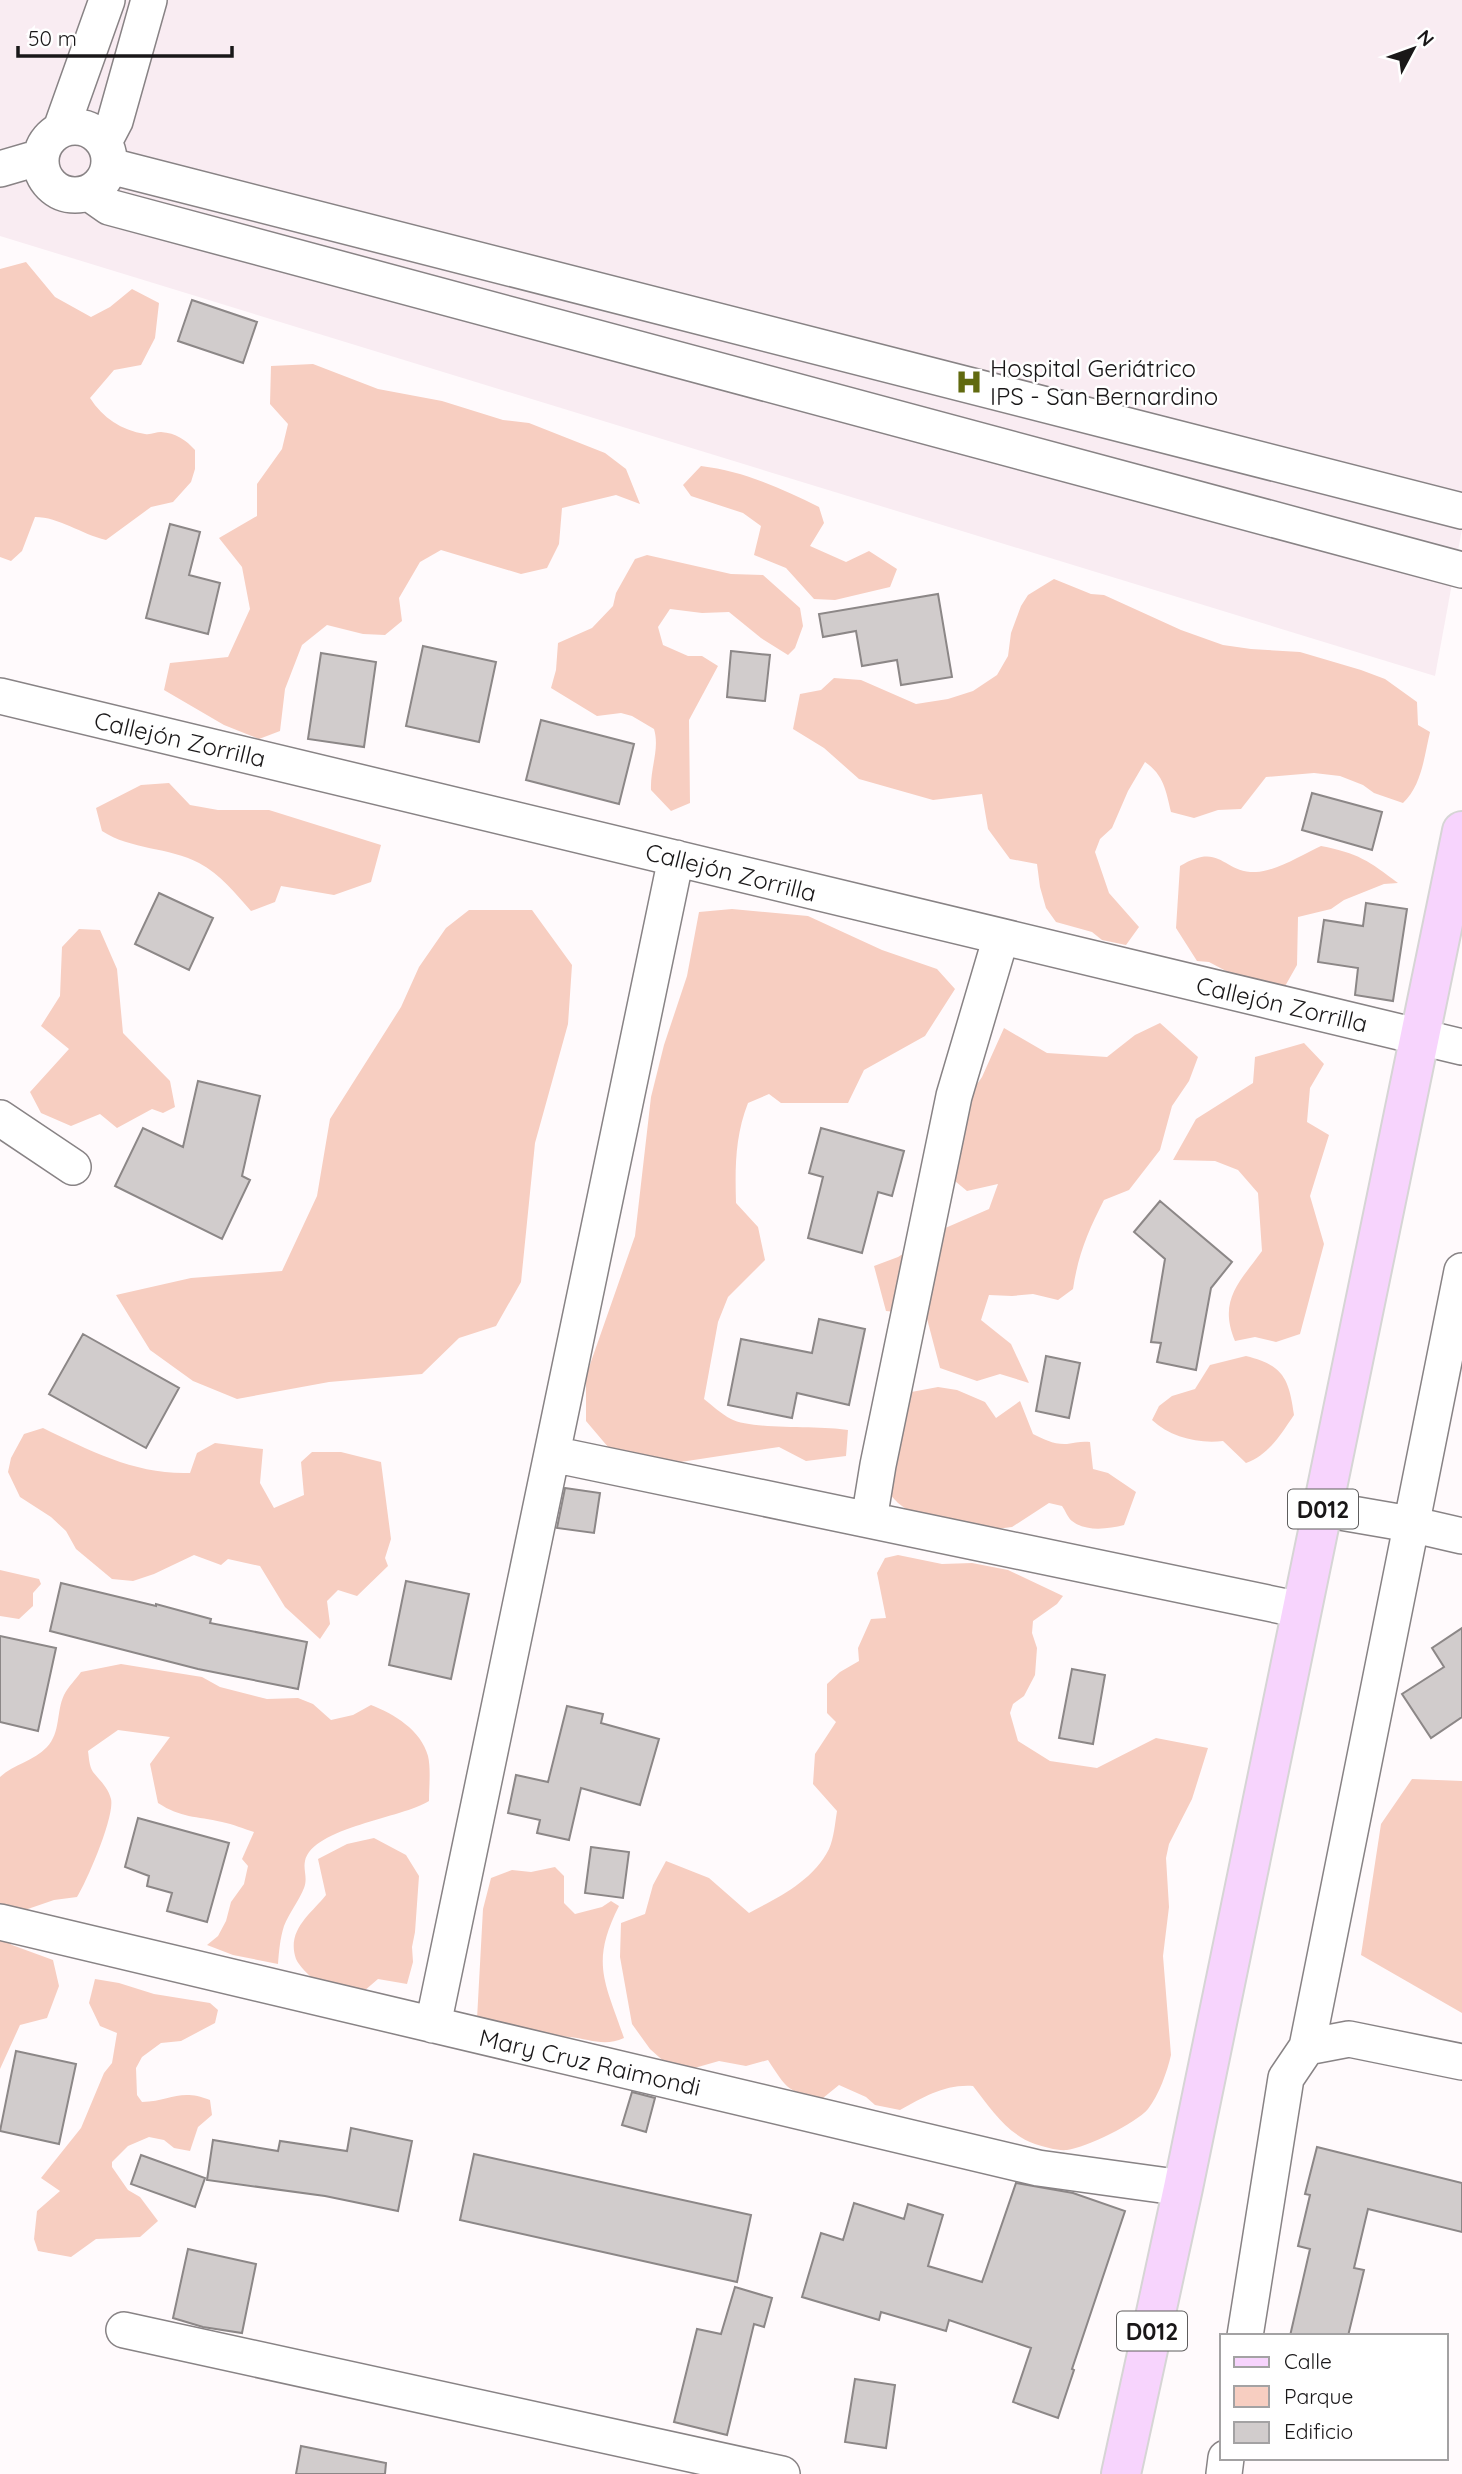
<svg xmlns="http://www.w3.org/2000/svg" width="1462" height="2474" font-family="Quicksand,sans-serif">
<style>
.built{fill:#f9ecf2}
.green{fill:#f7cec1}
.building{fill:#d1cccc;stroke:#8c8787;stroke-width:2}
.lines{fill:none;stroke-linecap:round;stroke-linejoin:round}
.minor-casing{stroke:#888385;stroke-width:38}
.major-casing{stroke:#d6d5d5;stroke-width:42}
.minor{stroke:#fff;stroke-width:35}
.major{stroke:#f7d4fd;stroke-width:38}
.labels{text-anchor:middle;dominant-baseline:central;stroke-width:5;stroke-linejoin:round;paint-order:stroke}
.shield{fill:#fff;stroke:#5e5d5d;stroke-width:2}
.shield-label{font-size:23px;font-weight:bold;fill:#191718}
.poi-label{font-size:24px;fill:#191718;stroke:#fff;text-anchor:start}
.street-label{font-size:24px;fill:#191718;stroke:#fff}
</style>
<rect width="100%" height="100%" fill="#fffafc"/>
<path class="built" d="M 0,0 L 1462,0 L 1462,529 L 1435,676 L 0,236 Z"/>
<path class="green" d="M 26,262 L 55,297 L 91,317 L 110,307 L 132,289 L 159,303 L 155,338 L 141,365 L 114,370 L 90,398 C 103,418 121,430 145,434 C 151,435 156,432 161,432 C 176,433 186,440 195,450 L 195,469 L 191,482 L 173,502 L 151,507 L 106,540 C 81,534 59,517 35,517 L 22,551 L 11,561 L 0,557 L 0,269 Z
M 313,364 L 378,389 L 442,401 L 503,420 L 529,423 L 605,453 L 626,469 L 640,504 L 616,495 L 562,508 L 559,544 L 547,568 L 521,574 L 441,550 L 420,562 L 399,598 L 402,621 L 385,635 L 363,634 L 327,625 L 302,645 L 285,689 L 280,731 L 259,739 L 224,725 L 164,690 L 170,663 L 228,657 L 250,609 L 242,567 L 219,538 L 257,516 L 257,484 L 282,449 L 288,424 L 270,404 L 271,366 Z
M 701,466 C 743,471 781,488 819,507 L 824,523 L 810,546 L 846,562 L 869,551 L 897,569 L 890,587 L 835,600 L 814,599 L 786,568 L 754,555 L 761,526 L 743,513 L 691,496 L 683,485 Z
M 647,555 L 731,574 L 763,575 L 800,608 L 803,626 L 795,648 L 788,655 L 761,638 L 729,612 L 702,613 L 670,609 L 658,627 L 663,645 L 688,656 L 702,656 L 718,666 L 689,720 L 690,803 L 671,811 L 651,790 C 650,768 660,749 654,729 L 632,716 L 621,713 L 597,716 L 551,688 L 556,670 L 558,643 L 592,628 L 613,606 L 616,593 L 635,559 Z
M 1054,579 L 1091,594 L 1104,595 L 1181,630 L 1223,645 L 1251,649 L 1300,652 L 1361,670 L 1385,679 L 1417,702 L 1418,725 L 1430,732 C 1424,757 1422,785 1403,803 L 1374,793 L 1363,785 L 1340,776 L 1314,773 L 1266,777 L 1241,809 L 1218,810 L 1194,818 L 1171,812 C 1166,791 1164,775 1145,762 L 1128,791 L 1112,828 L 1100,839 L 1095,852 L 1109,893 L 1139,927 L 1126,945 L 1102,940 L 1092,932 L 1056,922 L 1046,908 L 1040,887 L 1037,864 L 1010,859 L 988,829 L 982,794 L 933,800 L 859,779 L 824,748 L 793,729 L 800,694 L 821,690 L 834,678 L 861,680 L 916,704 L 948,699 L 973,691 L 997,675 L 1008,656 L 1011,633 L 1021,606 L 1028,595 Z
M 169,783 L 190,805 L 218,810 L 269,810 L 381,845 L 371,882 L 334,895 L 281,886 L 275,902 L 251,911 C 236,894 220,874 199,863 C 169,847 131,850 102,831 L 96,808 L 141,785 Z
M 1321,846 C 1358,853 1369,861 1398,883 L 1384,884 L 1344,900 L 1331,909 L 1298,917 L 1297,965 L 1284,988 L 1243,980 L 1209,962 L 1197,961 L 1176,928 L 1180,866 C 1221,841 1222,873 1256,872 C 1274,872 1304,854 1321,846 Z
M 732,909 L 808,916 L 882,950 L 937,969 L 955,989 L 925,1036 L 864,1070 L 848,1103 L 781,1103 L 769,1094 L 748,1103 C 735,1136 735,1168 736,1203 L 758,1227 L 765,1260 L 728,1297 L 718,1322 L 704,1399 C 712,1405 721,1414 731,1419 C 751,1430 819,1425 848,1430 L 846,1456 L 806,1461 L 779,1447 L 674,1463 L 614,1454 L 586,1421 L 586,1376 L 635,1236 L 651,1097 L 664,1045 L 687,976 L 699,912 Z
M 469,910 L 532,910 L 572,965 L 568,1024 L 535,1143 L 521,1282 L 496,1326 L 459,1338 L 422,1374 L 329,1382 L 237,1399 L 193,1381 L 150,1350 L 116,1295 L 191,1278 L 282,1271 L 317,1196 L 330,1119 L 401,1007 L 419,967 L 446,928 Z
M 79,929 L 100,930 L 117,969 L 123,1033 L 170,1081 L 175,1107 L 163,1113 L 152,1109 L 117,1128 L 100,1114 L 71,1126 L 41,1113 L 30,1092 L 69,1049 L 41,1026 L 60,996 L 62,947 Z
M 1160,1023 L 1198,1057 L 1189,1081 L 1172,1106 L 1160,1150 L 1129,1190 L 1104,1200 C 1088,1231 1078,1255 1073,1289 L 1058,1300 L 1033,1294 L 1012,1296 L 989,1295 L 981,1320 L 1011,1344 L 1029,1383 L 1000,1374 L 977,1381 L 940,1368 L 926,1315 L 886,1311 L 874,1266 L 898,1257 L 943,1229 L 989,1209 L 998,1184 L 967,1191 L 949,1176 L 956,1114 L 982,1077 L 1004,1028 L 1047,1053 L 1107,1057 L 1135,1035 Z
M 1304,1043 L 1324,1064 L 1310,1088 L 1307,1122 L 1329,1135 L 1310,1196 L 1324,1244 L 1300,1334 L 1276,1342 L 1255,1337 L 1235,1341 C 1218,1300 1239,1283 1262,1251 L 1258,1193 L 1238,1170 L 1215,1161 L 1173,1160 L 1196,1119 L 1253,1083 L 1255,1057 Z
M 1246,1356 C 1283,1365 1289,1378 1294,1415 C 1281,1434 1269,1455 1246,1463 L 1223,1441 C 1198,1444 1170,1437 1152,1420 L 1159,1406 L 1172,1396 L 1195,1389 L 1210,1365 Z
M 938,1387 L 957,1390 L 985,1402 L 996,1418 L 1020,1401 L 1033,1434 C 1043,1439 1055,1445 1067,1444 C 1075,1443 1081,1441 1090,1442 L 1093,1469 L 1108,1473 L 1136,1492 L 1124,1525 C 1108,1529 1086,1532 1072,1521 C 1068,1518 1065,1510 1062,1506 L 1049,1503 L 1012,1527 L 956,1534 L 918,1518 L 898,1503 L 873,1477 L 906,1393 Z
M 43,1428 C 90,1451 137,1475 190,1473 L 197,1453 L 215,1443 L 263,1449 L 260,1483 L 274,1508 L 304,1495 L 301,1462 L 312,1452 L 341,1452 L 381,1462 L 391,1539 L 385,1558 L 388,1566 L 357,1596 L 338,1590 L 327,1601 L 330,1624 L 320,1639 L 285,1607 L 260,1566 L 228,1559 L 221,1565 L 194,1555 L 154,1574 L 133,1581 L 112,1579 L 76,1549 L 66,1531 L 51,1517 L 20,1497 L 8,1472 L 11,1458 L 24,1434 Z
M 898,1555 L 942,1564 L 972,1563 L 1008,1570 L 1063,1596 L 1057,1604 L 1033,1621 L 1032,1633 L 1037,1648 L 1035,1675 L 1024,1696 L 1013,1704 L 1010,1713 L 1018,1741 L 1050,1761 L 1097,1768 L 1156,1738 L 1208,1748 L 1192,1799 L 1169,1844 L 1166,1858 L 1169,1907 L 1163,1956 L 1171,2055 C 1167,2072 1159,2095 1148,2109 C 1135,2124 1087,2147 1067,2150 C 1058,2151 1044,2147 1035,2144 C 1007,2134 991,2109 973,2086 C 945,2084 924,2097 900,2110 L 875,2105 L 866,2097 L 839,2085 L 823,2098 C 788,2093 787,2089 768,2060 L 746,2066 L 719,2061 L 684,2071 L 669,2066 L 650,2049 L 632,2024 L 620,1957 L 621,1923 L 645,1914 L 653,1885 L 666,1861 L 709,1878 L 749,1913 C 779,1897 813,1881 829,1849 C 834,1838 835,1823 837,1811 L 813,1784 L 815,1754 L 836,1722 L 827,1713 L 827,1684 L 840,1672 L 859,1661 L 858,1648 L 871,1619 L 886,1618 L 877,1573 L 885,1558 Z
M 0,1570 L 39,1579 L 41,1584 L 33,1593 L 33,1606 L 19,1619 L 0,1616 Z
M 121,1664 L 202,1677 L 220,1687 L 267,1699 L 298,1698 L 313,1704 L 331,1720 L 353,1715 L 371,1705 C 394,1714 421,1730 428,1756 C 431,1769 429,1787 429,1801 C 403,1818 313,1827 305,1861 C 303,1870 308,1878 304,1888 C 299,1901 289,1913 284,1926 C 280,1939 279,1951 278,1964 L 233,1955 L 207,1945 L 218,1936 L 226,1921 L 231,1902 L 244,1884 L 248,1866 L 242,1859 L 254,1832 C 244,1829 233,1824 222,1822 C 196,1816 181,1818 158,1803 L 150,1764 L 170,1737 L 118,1730 L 88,1751 C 89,1757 89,1766 93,1772 C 100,1781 108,1787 111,1799 C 115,1816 87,1881 77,1897 L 54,1900 L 22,1911 L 0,1906 L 0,1777 C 14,1764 34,1761 47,1747 C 61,1732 56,1712 64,1695 C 68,1687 76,1679 81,1672 Z
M 1412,1779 L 1462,1781 L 1462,2013 L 1361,1955 L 1381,1824 Z
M 374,1838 L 406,1855 L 419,1876 L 415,1932 L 412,1947 L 413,1962 L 407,1984 L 378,1979 L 364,1991 L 337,1983 L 315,1981 C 309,1975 299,1966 296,1959 C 286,1930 311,1914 326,1895 L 318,1859 L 347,1844 Z
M 555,1867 L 564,1876 L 564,1903 L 575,1914 L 602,1907 L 611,1901 L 619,1906 C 590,1963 605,1982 624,2038 C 604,2047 590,2039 569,2037 C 543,2034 517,2034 491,2033 L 477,2019 L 483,1909 L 491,1878 L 512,1870 L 531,1872 Z
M 0,1936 L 12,1945 L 53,1960 L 59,1986 L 47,2018 L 20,2025 L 0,2069 Z
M 95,1979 L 119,1983 L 154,1994 L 210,2003 L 218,2010 L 215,2023 L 181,2041 L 161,2043 L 142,2057 L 136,2068 L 137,2095 L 142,2102 C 171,2101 180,2088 210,2100 L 212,2115 L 198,2127 L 190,2151 L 174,2148 L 164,2140 L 149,2137 L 128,2146 L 112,2162 L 112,2167 L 128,2190 L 140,2197 L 158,2221 L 140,2237 L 96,2239 L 71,2257 L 38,2251 L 34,2239 L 37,2211 L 60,2191 L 41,2178 L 81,2128 L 104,2073 L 112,2063 L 117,2033 L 100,2026 L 89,2003 Z"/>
<path class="building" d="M 192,300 L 257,322 L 243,363 L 178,341 Z
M 170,524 L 200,532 L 189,575 L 220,583 L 208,634 L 146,618 Z
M 938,594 L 952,677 L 901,685 L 897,660 L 862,666 L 856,631 L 823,637 L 819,614 Z
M 423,646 L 496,662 L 479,742 L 406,726 Z
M 731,651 L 770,655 L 765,701 L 727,697 Z
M 321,653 L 376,662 L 364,747 L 308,739 Z
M 541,720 L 634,744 L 619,804 L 526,780 Z
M 1312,793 L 1382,812 L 1372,850 L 1302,830 Z
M 159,893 L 213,918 L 189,970 L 135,944 Z
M 1366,903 L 1407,909 L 1393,1001 L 1355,995 L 1358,968 L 1318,962 L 1324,920 L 1363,926 Z
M 198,1081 L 260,1096 L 242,1176 L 250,1180 L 222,1239 L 115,1186 L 143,1128 L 183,1147 Z
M 821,1128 L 904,1151 L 892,1196 L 878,1192 L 862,1253 L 808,1238 L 823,1177 L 809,1173 Z
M 1160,1201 L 1232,1262 L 1211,1288 L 1196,1370 L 1157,1362 L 1161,1343 L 1151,1342 L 1165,1259 L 1134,1232 Z
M 819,1319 L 865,1329 L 849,1405 L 797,1393 L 792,1418 L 728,1405 L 741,1339 L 812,1353 Z
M 83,1334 L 179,1388 L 146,1448 L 49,1394 Z
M 1046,1356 L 1080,1363 L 1069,1418 L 1036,1411 Z
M 565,1488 L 600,1493 L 594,1533 L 557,1528 Z
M 406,1581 L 469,1594 L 451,1679 L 389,1665 Z
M 61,1583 L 156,1606 L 156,1604 L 211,1619 L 210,1623 L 307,1642 L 298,1689 L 198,1669 L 50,1631 Z
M 1462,1628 L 1462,1717 L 1431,1738 L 1402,1694 L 1444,1667 L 1432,1648 Z
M 0,1636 L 56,1648 L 38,1731 L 0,1722 Z
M 1072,1669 L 1105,1675 L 1093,1744 L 1059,1738 Z
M 567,1706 L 603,1714 L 601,1723 L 659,1739 L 640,1805 L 581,1788 L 569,1840 L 537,1833 L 540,1820 L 508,1813 L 516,1775 L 548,1782 Z
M 138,1818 L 229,1843 L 207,1922 L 167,1911 L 172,1893 L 147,1886 L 149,1876 L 125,1867 Z
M 591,1847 L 629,1852 L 623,1898 L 585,1893 Z
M 16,2051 L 76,2064 L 59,2144 L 0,2131 Z
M 632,2092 L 655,2098 L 646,2132 L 622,2125 Z
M 351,2128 L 412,2141 L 398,2211 L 325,2196 L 207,2180 L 213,2140 L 278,2151 L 280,2141 L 347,2151 Z
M 1317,2147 L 1462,2183 L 1462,2232 L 1368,2209 L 1354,2268 L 1364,2270 L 1348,2336 L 1290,2336 L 1310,2249 L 1298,2246 L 1310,2195 L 1305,2194 Z
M 474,2154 L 751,2215 L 737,2282 L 460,2220 Z
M 141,2155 L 205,2178 L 195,2207 L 131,2184 Z
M 1016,2183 L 1073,2193 L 1125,2211 L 1072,2369 L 1074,2370 L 1058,2418 L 1013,2402 L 1031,2348 L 949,2320 L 946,2331 L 881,2312 L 879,2320 L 802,2297 L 821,2233 L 843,2240 L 854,2203 L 904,2219 L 908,2204 L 943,2215 L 928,2266 L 982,2282 Z
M 188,2249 L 256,2264 L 242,2333 L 203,2327 L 173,2318 Z
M 735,2287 L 772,2298 L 764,2327 L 754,2324 L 727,2435 L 674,2422 L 697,2329 L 721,2334 Z
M 855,2379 L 895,2385 L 886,2448 L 845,2442 Z
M 301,2446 L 386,2463 L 385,2474 L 296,2474 Z"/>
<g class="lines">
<defs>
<path id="minor" d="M41 161a34 34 0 1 1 68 0a34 34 0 1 1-68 0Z
M 61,129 L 107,0
M 104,142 L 115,121 L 149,0
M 110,166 L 1462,511
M 0,169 L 41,157
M 89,193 L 109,207 L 1462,570
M 0,696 L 1462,1047
M 0,1118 L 73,1167
M 552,1454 L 1301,1610
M 1323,1509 L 1410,1524 L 1462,1536
M 869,1520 L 878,1465 L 954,1096 L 1001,937
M 0,1922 L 1038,2168 L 1183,2188
M 433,2025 L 676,858
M 1307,2047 L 1462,1271
M 124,2330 L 782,2474
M 1245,2336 L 1286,2078 L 1307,2047 L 1349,2039 L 1462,2062
M 1224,2474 L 1226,2458"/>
<path id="major" d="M 1121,2474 L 1183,2188 L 1462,831"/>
</defs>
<use href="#minor" class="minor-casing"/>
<use href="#major" class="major-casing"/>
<use href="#minor" class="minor"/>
<use href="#major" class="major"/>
</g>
<defs>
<symbol id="hospital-bare" viewBox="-9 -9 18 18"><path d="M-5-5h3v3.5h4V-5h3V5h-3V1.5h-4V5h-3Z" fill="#616a0f" stroke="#fff" stroke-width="2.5" paint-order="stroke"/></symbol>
</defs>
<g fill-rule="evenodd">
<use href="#hospital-bare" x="950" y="363" width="38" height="38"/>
</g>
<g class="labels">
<g class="shield">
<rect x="1288" y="1489.5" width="70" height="39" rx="5"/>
<rect x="1117" y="2311.5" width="70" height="39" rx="5"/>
</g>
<g class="shield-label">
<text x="1323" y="1509">D012</text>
<text x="1152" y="2331">D012</text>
</g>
<g class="poi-label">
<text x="990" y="368">Hospital Geriátrico<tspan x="990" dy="28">IPS - San Bernardino</tspan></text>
</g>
<g class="street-label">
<text transform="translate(180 739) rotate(13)">Callejón Zorrilla</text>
<text transform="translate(731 872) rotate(14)">Callejón Zorrilla</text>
<text transform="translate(1282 1004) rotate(13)">Callejón Zorrilla</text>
<text transform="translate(590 2062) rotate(13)">Mary Cruz Raimondi</text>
</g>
</g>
<rect x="1220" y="2334" width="228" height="126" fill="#ffffff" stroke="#a3a2a3" stroke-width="2"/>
<rect x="1234" y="2357" width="35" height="10" fill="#f7d4fd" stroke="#a3a2a3" stroke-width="2"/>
<text x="1284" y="2369" font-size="21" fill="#191718">Calle</text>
<rect x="1234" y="2386" width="35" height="21" fill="#f7cec1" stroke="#a3a2a3" stroke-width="2"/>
<text x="1284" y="2404" font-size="21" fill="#191718">Parque</text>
<rect x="1234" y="2422" width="35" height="21" fill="#d1cccc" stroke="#a3a2a3" stroke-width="2"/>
<text x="1284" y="2439" font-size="21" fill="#191718">Edificio</text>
<g transform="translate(1413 49) rotate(49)" stroke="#ffffff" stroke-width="5" paint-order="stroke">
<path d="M0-5L12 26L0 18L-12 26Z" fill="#191718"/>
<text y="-10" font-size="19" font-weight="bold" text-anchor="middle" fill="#191718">N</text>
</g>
<path d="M18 46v10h214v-10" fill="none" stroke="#191718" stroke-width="3.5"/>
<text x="28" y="46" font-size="21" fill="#191718" stroke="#ffffff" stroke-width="5" paint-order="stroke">50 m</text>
</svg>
